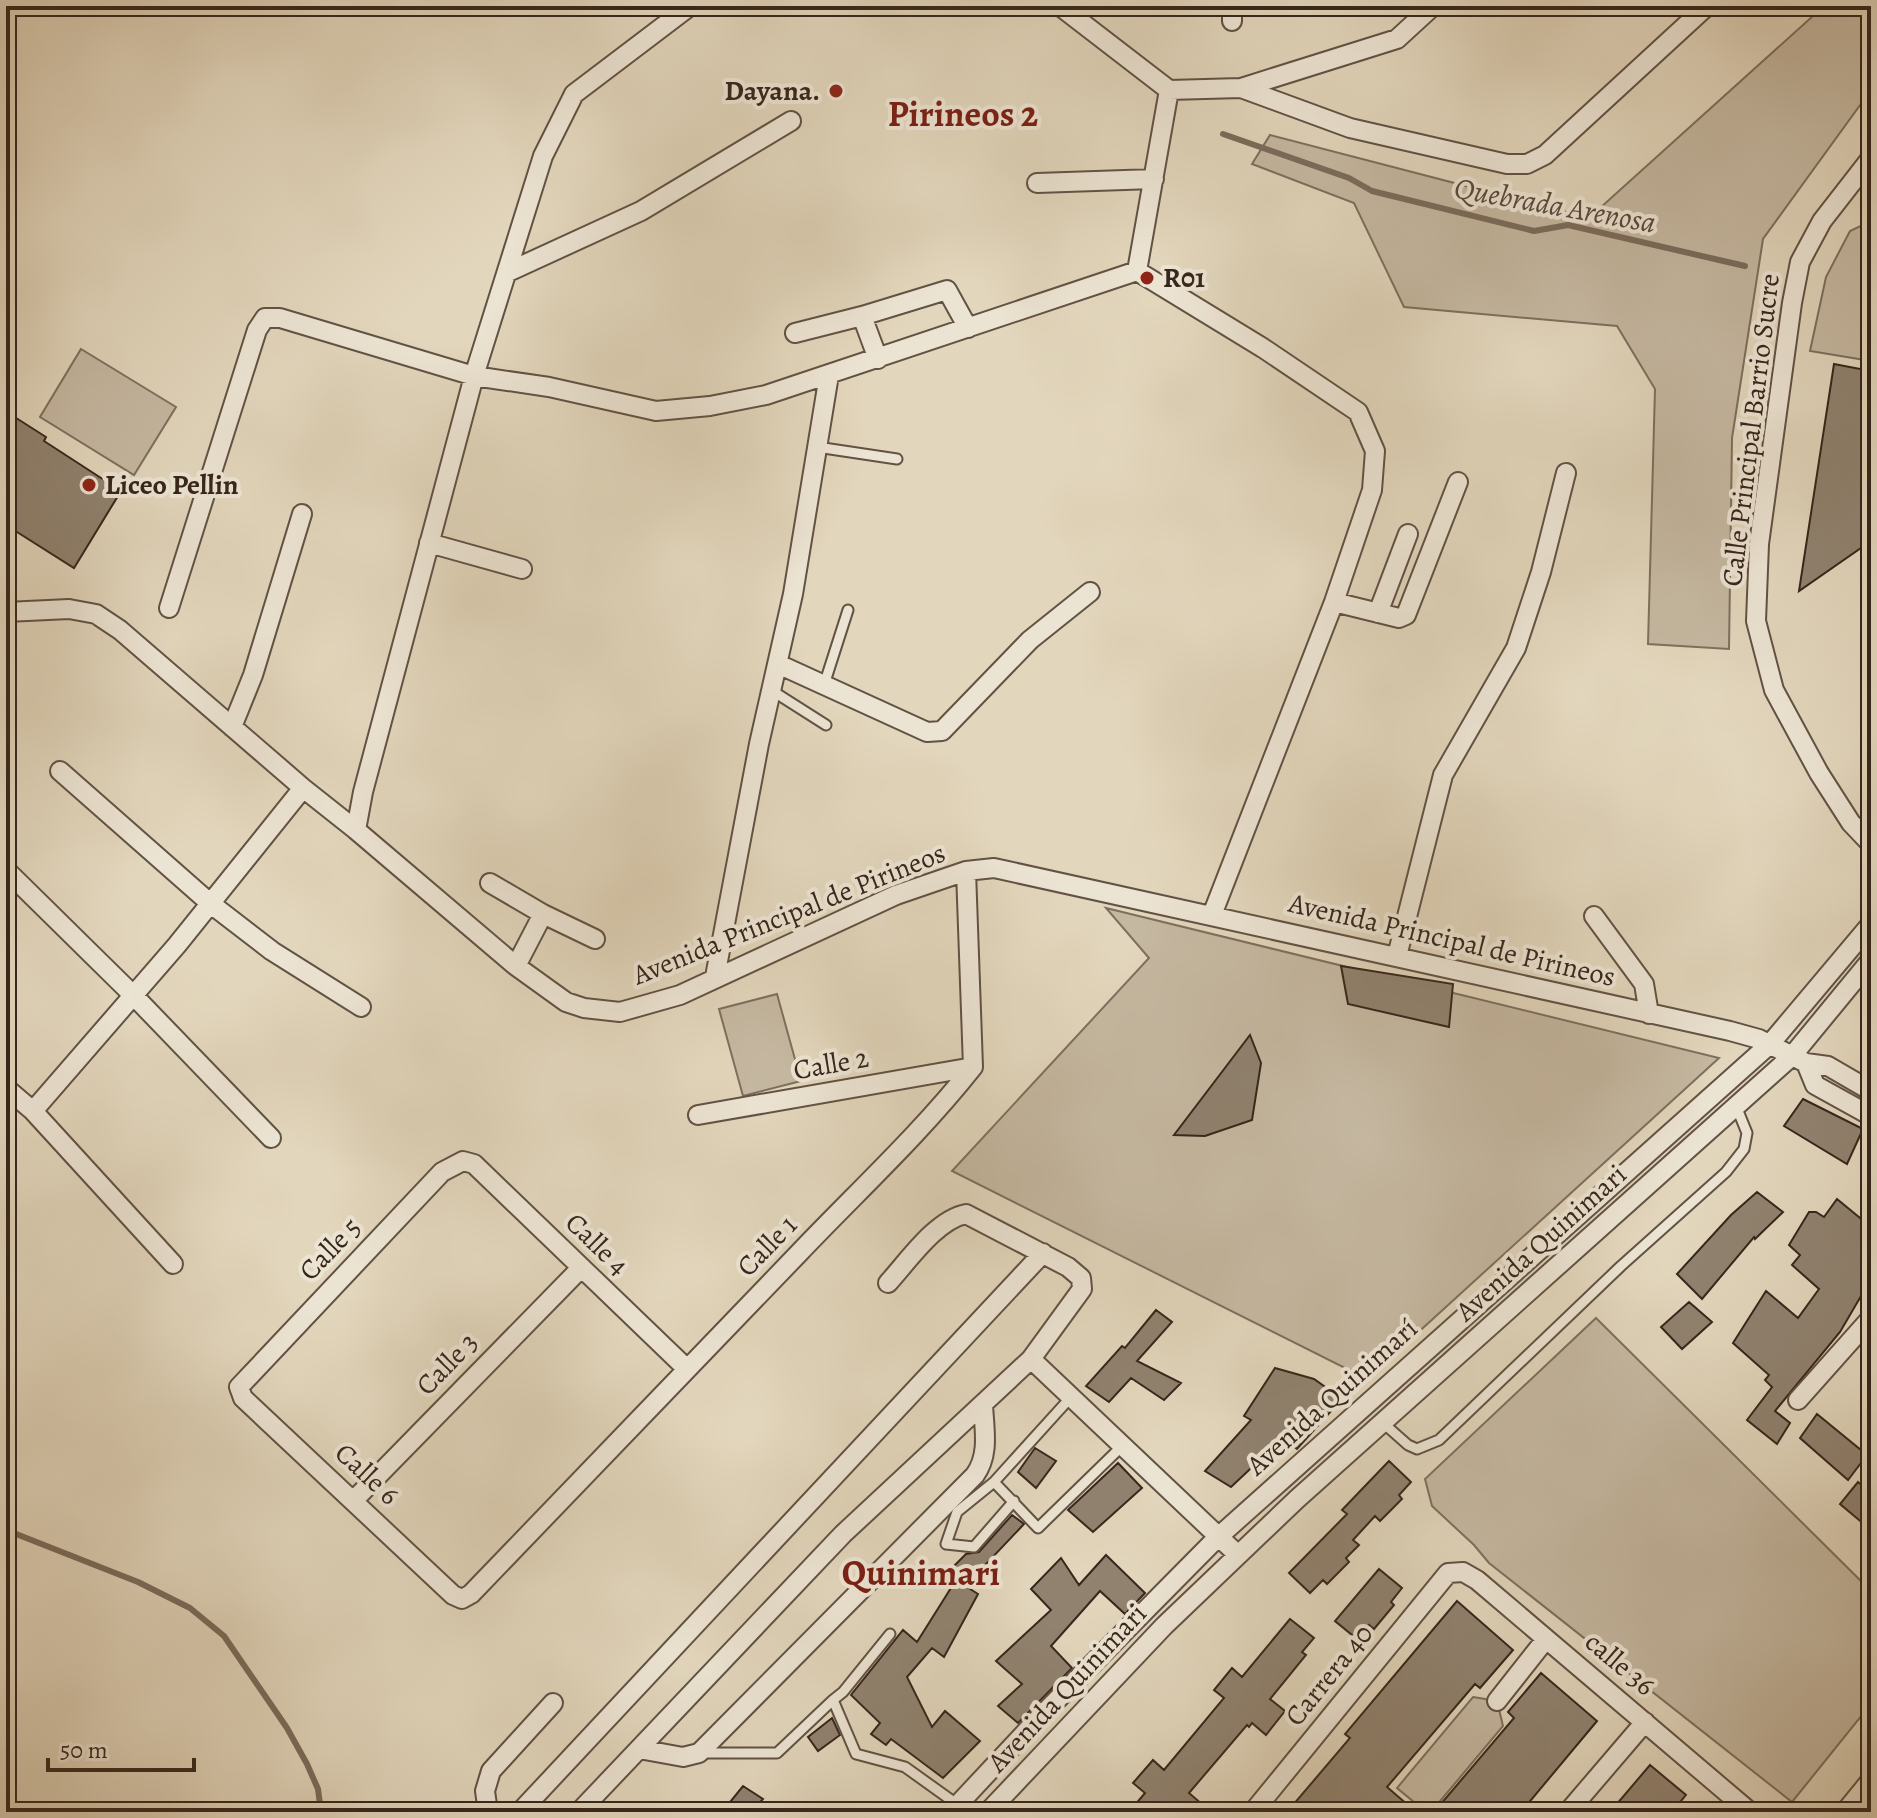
<svg xmlns="http://www.w3.org/2000/svg" width="1877" height="1818" font-family="Alegreya,serif">
<style>
.green{fill:#c5b8a1;stroke:#7e6f5e;stroke-width:2}
.lines{fill:none;stroke-linecap:round;stroke-linejoin:round}
.stream{stroke:#7b6c5c;stroke-width:6}
.building{fill:#90826f;stroke:#37261c;stroke-width:2}
.lane-casing{stroke:#625244;stroke-width:13}
.street-casing{stroke:#625244;stroke-width:22}
.lane{stroke:#ece4d3;stroke-width:9}
.street{stroke:#ece4d3;stroke-width:18}
.poi-dot{fill:#8f2418;stroke:#ece4d3;stroke-width:3}
.labels{text-anchor:middle;dominant-baseline:central;stroke-width:8;stroke-linejoin:round;paint-order:stroke}
.poi-label{font-size:28px;font-weight:bold;fill:#37261c;stroke:#ece4d3;text-anchor:start}
.street-label{font-size:28px;fill:#37261c;stroke:#ece4d3}
.water-label{font-size:30px;font-style:italic;fill:#59493c;stroke:#ece4d3}
.district-label{font-size:36px;font-weight:bold;fill:#7a1f14;stroke:#ece4d3}
</style>
<rect width="100%" height="100%" fill="#e2d6bc"/>
<filter id="stains"><feTurbulence type="fractalNoise" baseFrequency=".0025" numOctaves="4"/><feColorMatrix values="0 0 0 0 .2 0 0 0 0 .09 0 0 0 0 .02 0 0 0 .5 -.17"/></filter>
<radialGradient id="worn" r=".72"><stop offset=".6" stop-color="#630" stop-opacity="0"/><stop offset="1" stop-color="#630" stop-opacity=".3"/></radialGradient>
<path class="green" d="M 1824,6 L 1871,6 L 1871,90 L 1763,239 L 1732,438 L 1729,649 L 1648,644 L 1655,389 L 1617,326 L 1404,307 L 1354,203 L 1252,164 L 1270,135 L 1589,218 Z
M 1871,221 L 1871,361 L 1810,351 L 1826,277 L 1850,231 Z
M 81,349 L 176,407 L 134,475 L 40,417 Z
M 1106,908 L 1719,1058 L 1367,1379 L 952,1171 L 1149,958 Z
M 777,994 L 801,1081 L 743,1096 L 719,1009 Z
M 1596,1318 L 1871,1591 L 1871,1704 L 1792,1802 L 1489,1563 L 1474,1545 L 1432,1506 L 1425,1479 Z
M 1473,1697 L 1497,1701 L 1503,1726 L 1431,1812 L 1426,1812 L 1397,1788 Z"/>
<g class="lines">
<path class="stream" d="M 1223,134 L 1349,178 L 1372,191 L 1534,231 L 1568,225 L 1745,266
M 6,1530 L 138,1582 L 190,1608 L 224,1636 L 287,1728 L 307,1764 L 318,1789 L 321,1812"/>
</g>
<path class="building" d="M 1834,364 L 1871,371 L 1871,541 L 1799,591 Z
M 13,416 L 46,437 L 44,441 L 121,491 L 74,568 L 6,525 L 6,427 Z
M 1341,966 L 1453,984 L 1449,1027 L 1348,1004 Z
M 1250,1035 L 1261,1063 L 1252,1120 L 1205,1136 L 1174,1135 Z
M 1803,1099 L 1863,1129 L 1847,1164 L 1784,1126 Z
M 1757,1192 L 1783,1212 L 1755,1239 L 1754,1237 L 1702,1299 L 1677,1274 L 1731,1215 Z
M 1837,1199 L 1871,1227 L 1871,1279 L 1840,1332 L 1775,1411 L 1790,1423 L 1777,1444 L 1747,1420 L 1772,1387 L 1765,1380 L 1769,1375 L 1733,1343 L 1766,1291 L 1798,1318 L 1819,1289 L 1792,1265 L 1800,1255 L 1789,1245 L 1809,1212 L 1816,1212 L 1824,1217 Z
M 1689,1302 L 1712,1322 L 1682,1349 L 1661,1327 Z
M 1156,1310 L 1172,1322 L 1137,1361 L 1181,1383 L 1164,1400 L 1131,1378 L 1109,1402 L 1086,1386 L 1122,1346 L 1125,1348 Z
M 1275,1368 L 1314,1379 L 1342,1399 L 1297,1449 L 1283,1438 L 1231,1487 L 1205,1471 L 1251,1420 L 1244,1416 Z
M 1817,1414 L 1867,1455 L 1848,1480 L 1800,1438 Z
M 1035,1448 L 1056,1461 L 1036,1488 L 1018,1472 Z
M 1389,1461 L 1411,1482 L 1399,1495 L 1402,1499 L 1380,1521 L 1375,1516 L 1353,1540 L 1359,1545 L 1346,1558 L 1349,1562 L 1327,1584 L 1323,1580 L 1310,1593 L 1289,1573 L 1347,1514 L 1342,1510 Z
M 1118,1463 L 1142,1488 L 1093,1532 L 1068,1510 Z
M 1858,1482 L 1871,1493 L 1871,1530 L 1840,1504 Z
M 1012,1515 L 1024,1524 L 971,1580 L 954,1566 L 966,1554 L 979,1552 Z
M 1106,1555 L 1145,1593 L 1125,1614 L 1100,1591 L 1051,1646 L 1072,1668 L 1018,1723 L 998,1706 L 1022,1684 L 996,1661 L 1051,1610 L 1031,1589 L 1061,1558 L 1079,1585 Z
M 1379,1569 L 1402,1588 L 1391,1602 L 1394,1605 L 1374,1629 L 1369,1625 L 1357,1639 L 1335,1621 Z
M 956,1580 L 978,1594 L 944,1657 L 932,1648 L 907,1677 L 932,1727 L 945,1711 L 980,1741 L 943,1778 L 891,1739 L 886,1745 L 871,1734 L 880,1723 L 851,1695 L 903,1630 L 917,1642 Z
M 1457,1601 L 1513,1650 L 1480,1688 L 1475,1684 L 1387,1787 L 1416,1812 L 1287,1812 L 1350,1738 L 1345,1734 Z
M 1290,1619 L 1314,1638 L 1302,1652 L 1306,1655 L 1270,1699 L 1285,1711 L 1266,1735 L 1252,1723 L 1249,1727 L 1247,1725 L 1189,1793 L 1211,1812 L 1129,1812 L 1145,1793 L 1133,1783 L 1153,1760 L 1164,1770 L 1224,1698 L 1214,1690 L 1232,1668 L 1242,1677 Z
M 1541,1673 L 1597,1721 L 1521,1812 L 1434,1812 L 1514,1718 L 1508,1712 Z
M 832,1718 L 840,1735 L 818,1751 L 808,1737 Z
M 1650,1765 L 1686,1795 L 1672,1812 L 1610,1812 Z
M 743,1786 L 763,1799 L 751,1812 L 722,1812 Z"/>
<g class="lines">
<defs>
<path id="lane" d="M 817,447 L 897,459
M 824,685 L 848,610
M 771,690 L 826,725
M 1071,1397 L 994,1482 L 1038,1528 L 1118,1450
M 1382,1422 L 1408,1445 L 1417,1449 L 1439,1440 L 1621,1266 L 1726,1172 L 1744,1149 L 1747,1133 L 1736,1106
M 994,1482 L 957,1512 L 946,1544 L 974,1547 L 1014,1501
M 890,1634 L 843,1692 L 833,1700 L 856,1754 L 905,1767 L 958,1805
M 702,1753 L 777,1753 L 833,1700"/>
<path id="street" d="M 1060,6 L 1169,90 L 1241,88 L 1397,39 L 1433,6
M 1232,6 L 1232,21
M 1241,88 L 1350,128 L 1507,164 L 1527,164 L 1545,155 L 1707,6
M 1871,158 L 1822,221 L 1800,262 L 1792,303 L 1759,544 L 1756,621 L 1774,690 L 1819,773 L 1851,823 L 1871,844
M 1037,183 L 1154,179
M 1137,271 L 1169,90
M 508,272 L 641,211 L 791,121
M 862,316 L 878,359
M 795,333 L 862,316 L 947,290 L 968,328
M 429,543 L 522,569
M 1334,602 L 1399,618 L 1406,615 L 1458,482
M 169,608 L 257,330 L 265,318 L 280,318 L 474,376 L 549,387 L 656,411 L 710,406 L 766,395 L 1137,271 L 1263,348 L 1358,412 L 1375,451 L 1372,490 L 1334,602 L 1212,915
M 6,612 L 69,609 L 96,614 L 120,630 L 303,788 L 356,830 L 516,966 L 566,1002 L 584,1008 L 620,1012 L 680,995 L 896,895 L 966,871 L 994,868 L 1730,1031 L 1759,1039 L 1806,1063 L 1828,1066 L 1871,1091
M 1378,613 L 1408,534
M 778,664 L 927,732 L 942,731 L 1030,640 L 1090,592
M 232,727 L 253,675 L 302,514
M 60,771 L 211,904 L 272,951 L 361,1007
M 356,830 L 363,792 L 474,376 L 543,156 L 574,94 L 690,6
M 6,870 L 134,996 L 271,1138
M 490,883 L 543,914 L 595,939
M 1594,916 L 1644,984 L 1649,1014
M 1397,956 L 1443,775 L 1516,648 L 1541,572 L 1566,473
M 516,966 L 543,914
M 715,977 L 759,744 L 793,594 L 829,375
M 1806,1063 L 1815,1085 L 1871,1116
M 6,1088 L 33,1111 L 173,1264
M 33,1111 L 177,945 L 303,788
M 698,1115 L 973,1067
M 1031,1359 L 1238,1555
M 687,1369 L 474,1164 L 463,1161 L 442,1172 L 239,1387 L 243,1398 L 453,1595 L 462,1599 L 471,1594 C 581,1481 690,1367 799,1253 C 858,1191 920,1134 973,1067 L 966,871
M 1798,1400 L 1871,1318
M 354,1500 L 581,1268
M 1497,1701 L 1546,1639
M 639,1749 L 683,1757 L 699,1753 L 975,1475 C 990,1454 984,1429 983,1404
M 488,1812 L 485,1791 L 491,1771 L 553,1703
M 520,1812 L 1043,1253
M 579,1812 L 843,1534 L 1031,1359 L 1082,1289 L 1081,1278 L 1068,1267 L 966,1214 C 936,1220 909,1260 888,1283
M 951,1812 L 1037,1720 L 1217,1538 L 1770,1044 L 1871,924
M 988,1812 L 1164,1626 L 1297,1499 L 1792,1056 L 1871,960
M 1253,1812 L 1448,1573 L 1463,1572 L 1477,1580 L 1750,1812
M 1568,1812 L 1645,1722
M 1845,1812 L 1871,1780"/>
</defs>
<use href="#lane" class="lane-casing"/>
<use href="#street" class="street-casing"/>
<use href="#lane" class="lane"/>
<use href="#street" class="street"/>
</g>
<g class="poi-dot">
<circle cx="836" cy="91" r="8"/>
<circle cx="1147" cy="278" r="8"/>
<circle cx="89" cy="485" r="8"/>
</g>
<g class="labels">
<g class="poi-label">
<text x="820" y="91" text-anchor="end">Dayana.</text>
<text x="1163" y="278">R01</text>
<text x="105" y="485">Liceo Pellin</text>
</g>
<g class="street-label">
<text transform="translate(1751 430) rotate(-83)">Calle Principal Barrio Sucre</text>
<text transform="translate(789 914) rotate(-22)">Avenida Principal de Pirineos</text>
<text transform="translate(1452 940) rotate(13)">Avenida Principal de Pirineos</text>
<text transform="translate(831 1064) rotate(-10)">Calle 2</text>
<text transform="translate(1541 1243) rotate(-42)">Avenida Quinimari</text>
<text transform="translate(597 1244) rotate(44)">Calle 4</text>
<text transform="translate(767 1246) rotate(-46)">Calle 1</text>
<text transform="translate(330 1249) rotate(-46)">Calle 5</text>
<text transform="translate(447 1364) rotate(-46)">Calle 3</text>
<text transform="translate(1332 1397) rotate(-42)">Avenida Quinimarí</text>
<text transform="translate(367 1474) rotate(43)">Calle 6</text>
<text transform="translate(1620 1664) rotate(40)">calle 36</text>
<text transform="translate(1329 1675) rotate(-51)">Carrera 40</text>
<text transform="translate(1067 1688) rotate(-47)">Avenida Quinimari</text>
</g>
<g class="water-label">
<text transform="translate(1555 205) rotate(10)">Quebrada Arenosa</text>
</g>
<g class="district-label">
<text x="963" y="113">Pirineos 2</text>
<text x="921" y="1572">Quinimari</text>
</g>
</g>
<rect width="1877" height="1818" fill="none" stroke="#e2d6bc" stroke-width="32"/>
<rect x="8" y="8" width="1861" height="1802" fill="none" stroke="#37261c" stroke-width="4"/>
<rect x="16" y="16" width="1845" height="1786" fill="none" stroke="#37261c" stroke-width="2"/>
<path d="M48 1758v12h146v-12" fill="none" stroke="#37261c" stroke-width="4"/>
<text x="60" y="1758" font-size="24" fill="#37261c" stroke="#ece4d3" stroke-width="6" paint-order="stroke">50 m</text>
<rect width="100%" height="100%" filter="url(#stains)"/>
<rect width="100%" height="100%" fill="url(#worn)"/>
</svg>
